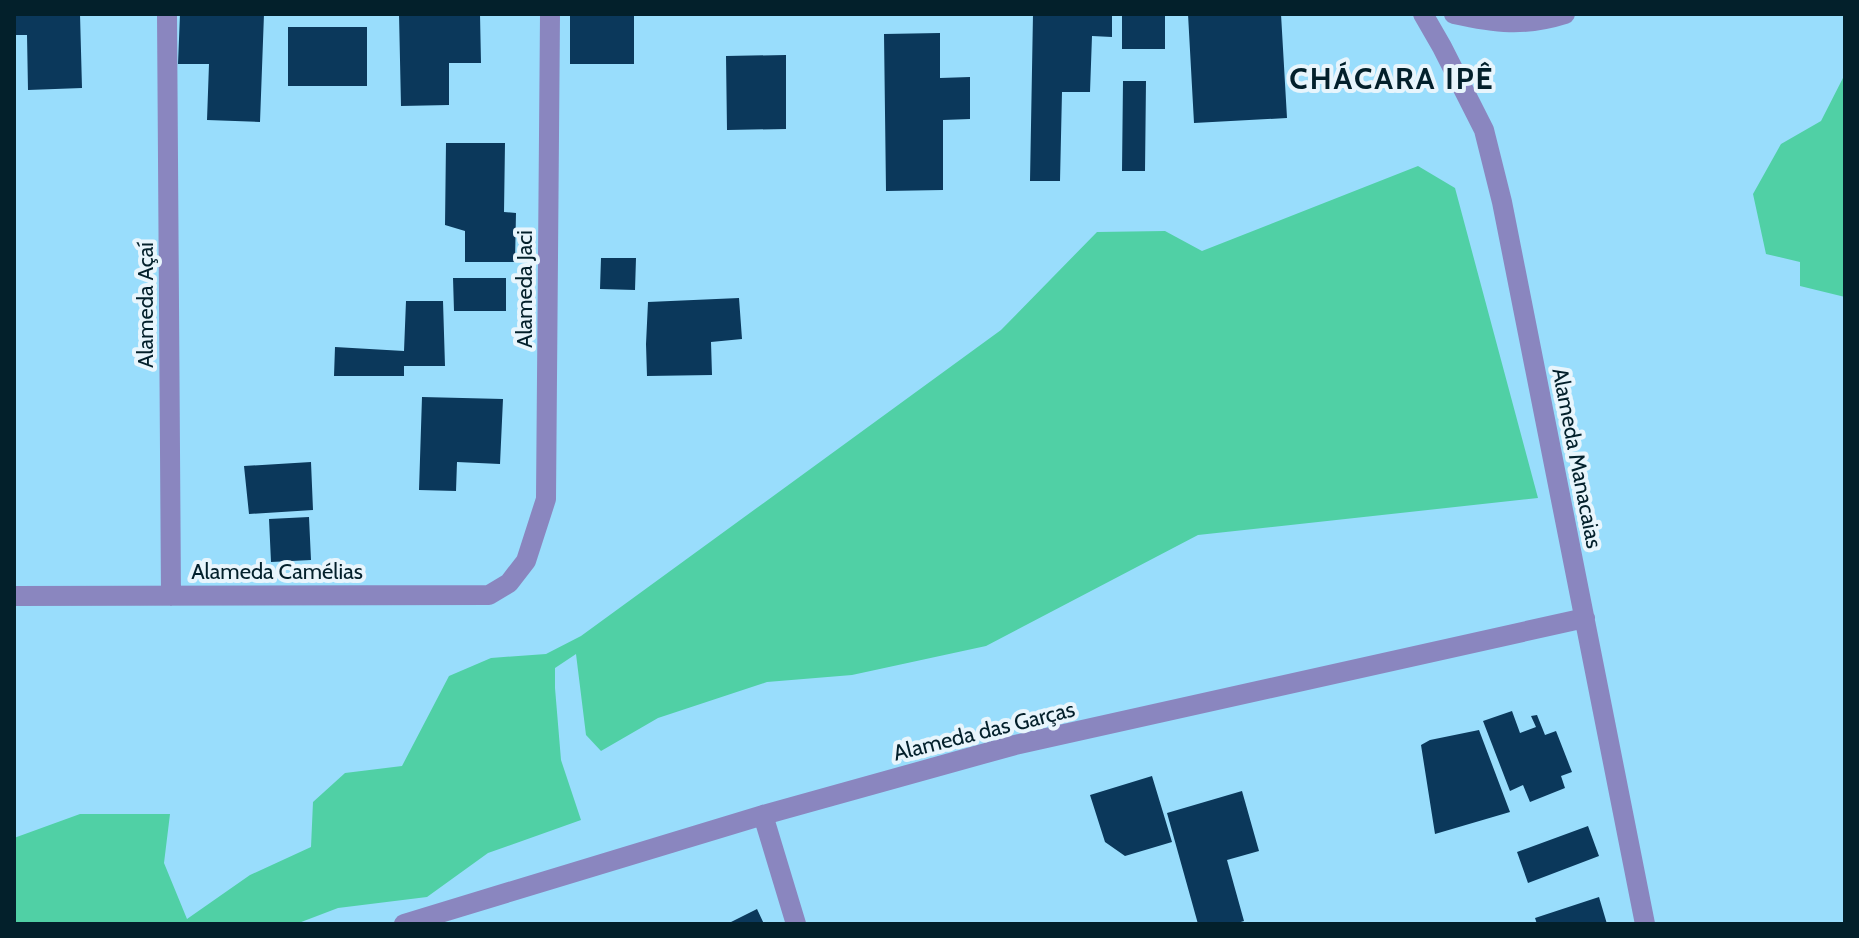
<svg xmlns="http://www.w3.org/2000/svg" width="1859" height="938" font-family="Cabin,sans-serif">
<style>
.water{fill:#50d0a5}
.building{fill:#0b385b}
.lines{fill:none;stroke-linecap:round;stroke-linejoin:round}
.minor{stroke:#8a86bf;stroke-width:20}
.labels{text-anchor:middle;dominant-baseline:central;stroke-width:8;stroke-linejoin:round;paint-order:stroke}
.street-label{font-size:22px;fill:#03202b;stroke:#e8f5fc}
.district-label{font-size:30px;font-weight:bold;letter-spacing:2px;fill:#03202b;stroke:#e8f5fc}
</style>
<rect width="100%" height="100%" fill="#99ddfc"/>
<path class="water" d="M 1845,74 L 1845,297 L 1800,286 L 1800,262 L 1766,254 L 1753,194 L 1781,144 L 1821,121 Z
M 1418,166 L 1455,188 L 1538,498 L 1198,535 L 986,646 L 852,675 L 767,682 L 658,718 L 601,751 L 586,735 L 576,654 L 555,668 L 555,688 L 561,760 L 581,820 L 488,853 L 427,897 L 338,908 L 296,924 L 14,924 L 14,838 L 80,814 L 170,814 L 164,863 L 187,919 L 250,875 L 311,847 L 313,802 L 345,773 L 402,766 L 449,676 L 491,658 L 546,654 L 581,636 L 1001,330 L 1097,232 L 1165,231 L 1202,251 Z"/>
<path class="building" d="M 15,14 L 80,14 L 82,88 L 28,90 L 27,35 L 16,35 Z
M 180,14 L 264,14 L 260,122 L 207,120 L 209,64 L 178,64 Z
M 399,14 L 480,14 L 481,63 L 449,63 L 449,105 L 401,106 Z
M 570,14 L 634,14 L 634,64 L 570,64 Z
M 1033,14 L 1112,14 L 1112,37 L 1092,36 L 1090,92 L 1062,92 L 1060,181 L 1030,181 Z
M 1122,14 L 1165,14 L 1165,49 L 1122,49 Z
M 1188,14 L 1281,14 L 1287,118 L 1194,123 Z
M 288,27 L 367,27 L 367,86 L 288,86 Z
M 940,33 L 940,78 L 970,77 L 970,119 L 943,120 L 943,190 L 886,191 L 884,34 Z
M 786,55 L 786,129 L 727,130 L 726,56 Z
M 1123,81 L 1146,81 L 1145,171 L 1122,171 Z
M 446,143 L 505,143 L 504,212 L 516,213 L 515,262 L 465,262 L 465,231 L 445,225 Z
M 601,258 L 636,258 L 635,290 L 600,289 Z
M 453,278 L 506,278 L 506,311 L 454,311 Z
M 739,298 L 742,339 L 711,342 L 712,375 L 647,376 L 646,344 L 648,302 Z
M 406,301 L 443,301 L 445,366 L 404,366 L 404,376 L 334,376 L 335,347 L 404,351 Z
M 422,397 L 503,399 L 500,464 L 457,462 L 456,491 L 419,490 Z
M 311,462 L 313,510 L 249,514 L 244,466 Z
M 309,517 L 311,560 L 271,562 L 269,519 Z
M 1512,711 L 1520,733 L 1536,727 L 1531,716 L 1537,715 L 1545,735 L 1556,731 L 1572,772 L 1561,776 L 1565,788 L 1530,802 L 1523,785 L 1510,791 L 1483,721 Z
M 1479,730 L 1510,812 L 1435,834 L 1421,745 L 1430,740 Z
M 1152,776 L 1172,842 L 1125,856 L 1105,842 L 1090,795 Z
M 1242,791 L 1259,851 L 1227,860 L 1244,921 L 1234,924 L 1198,924 L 1167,813 Z
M 1588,826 L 1599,856 L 1528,883 L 1517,852 Z
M 1599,897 L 1607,924 L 1537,924 L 1535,918 Z
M 757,909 L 764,924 L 727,924 Z"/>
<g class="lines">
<path class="minor" d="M 167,14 L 171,596
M 1423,14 L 1442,47 L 1484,130 L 1502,202 L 1645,924
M 1454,14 C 1495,23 1524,27 1565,14
M 14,596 L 489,595 L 509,583 L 526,561 L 546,499 L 550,14
M 763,815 L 796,924
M 404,924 L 763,815 L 1015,745 L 1585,618"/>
</g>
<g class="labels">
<g class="street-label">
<text transform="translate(524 289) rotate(-90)">Alameda Jaci</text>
<text transform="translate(145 305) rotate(-90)">Alameda Açaí</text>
<text transform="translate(1577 458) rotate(79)">Alameda Manacaias</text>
<text x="277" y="571">Alameda Camélias</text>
<text transform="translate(984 731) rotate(-14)">Alameda das Garças</text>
</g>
<g class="district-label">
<text x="1392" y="78">CHÁCARA IPÊ</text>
</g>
</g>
<rect width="1859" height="938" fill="none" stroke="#03202b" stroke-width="32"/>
</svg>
